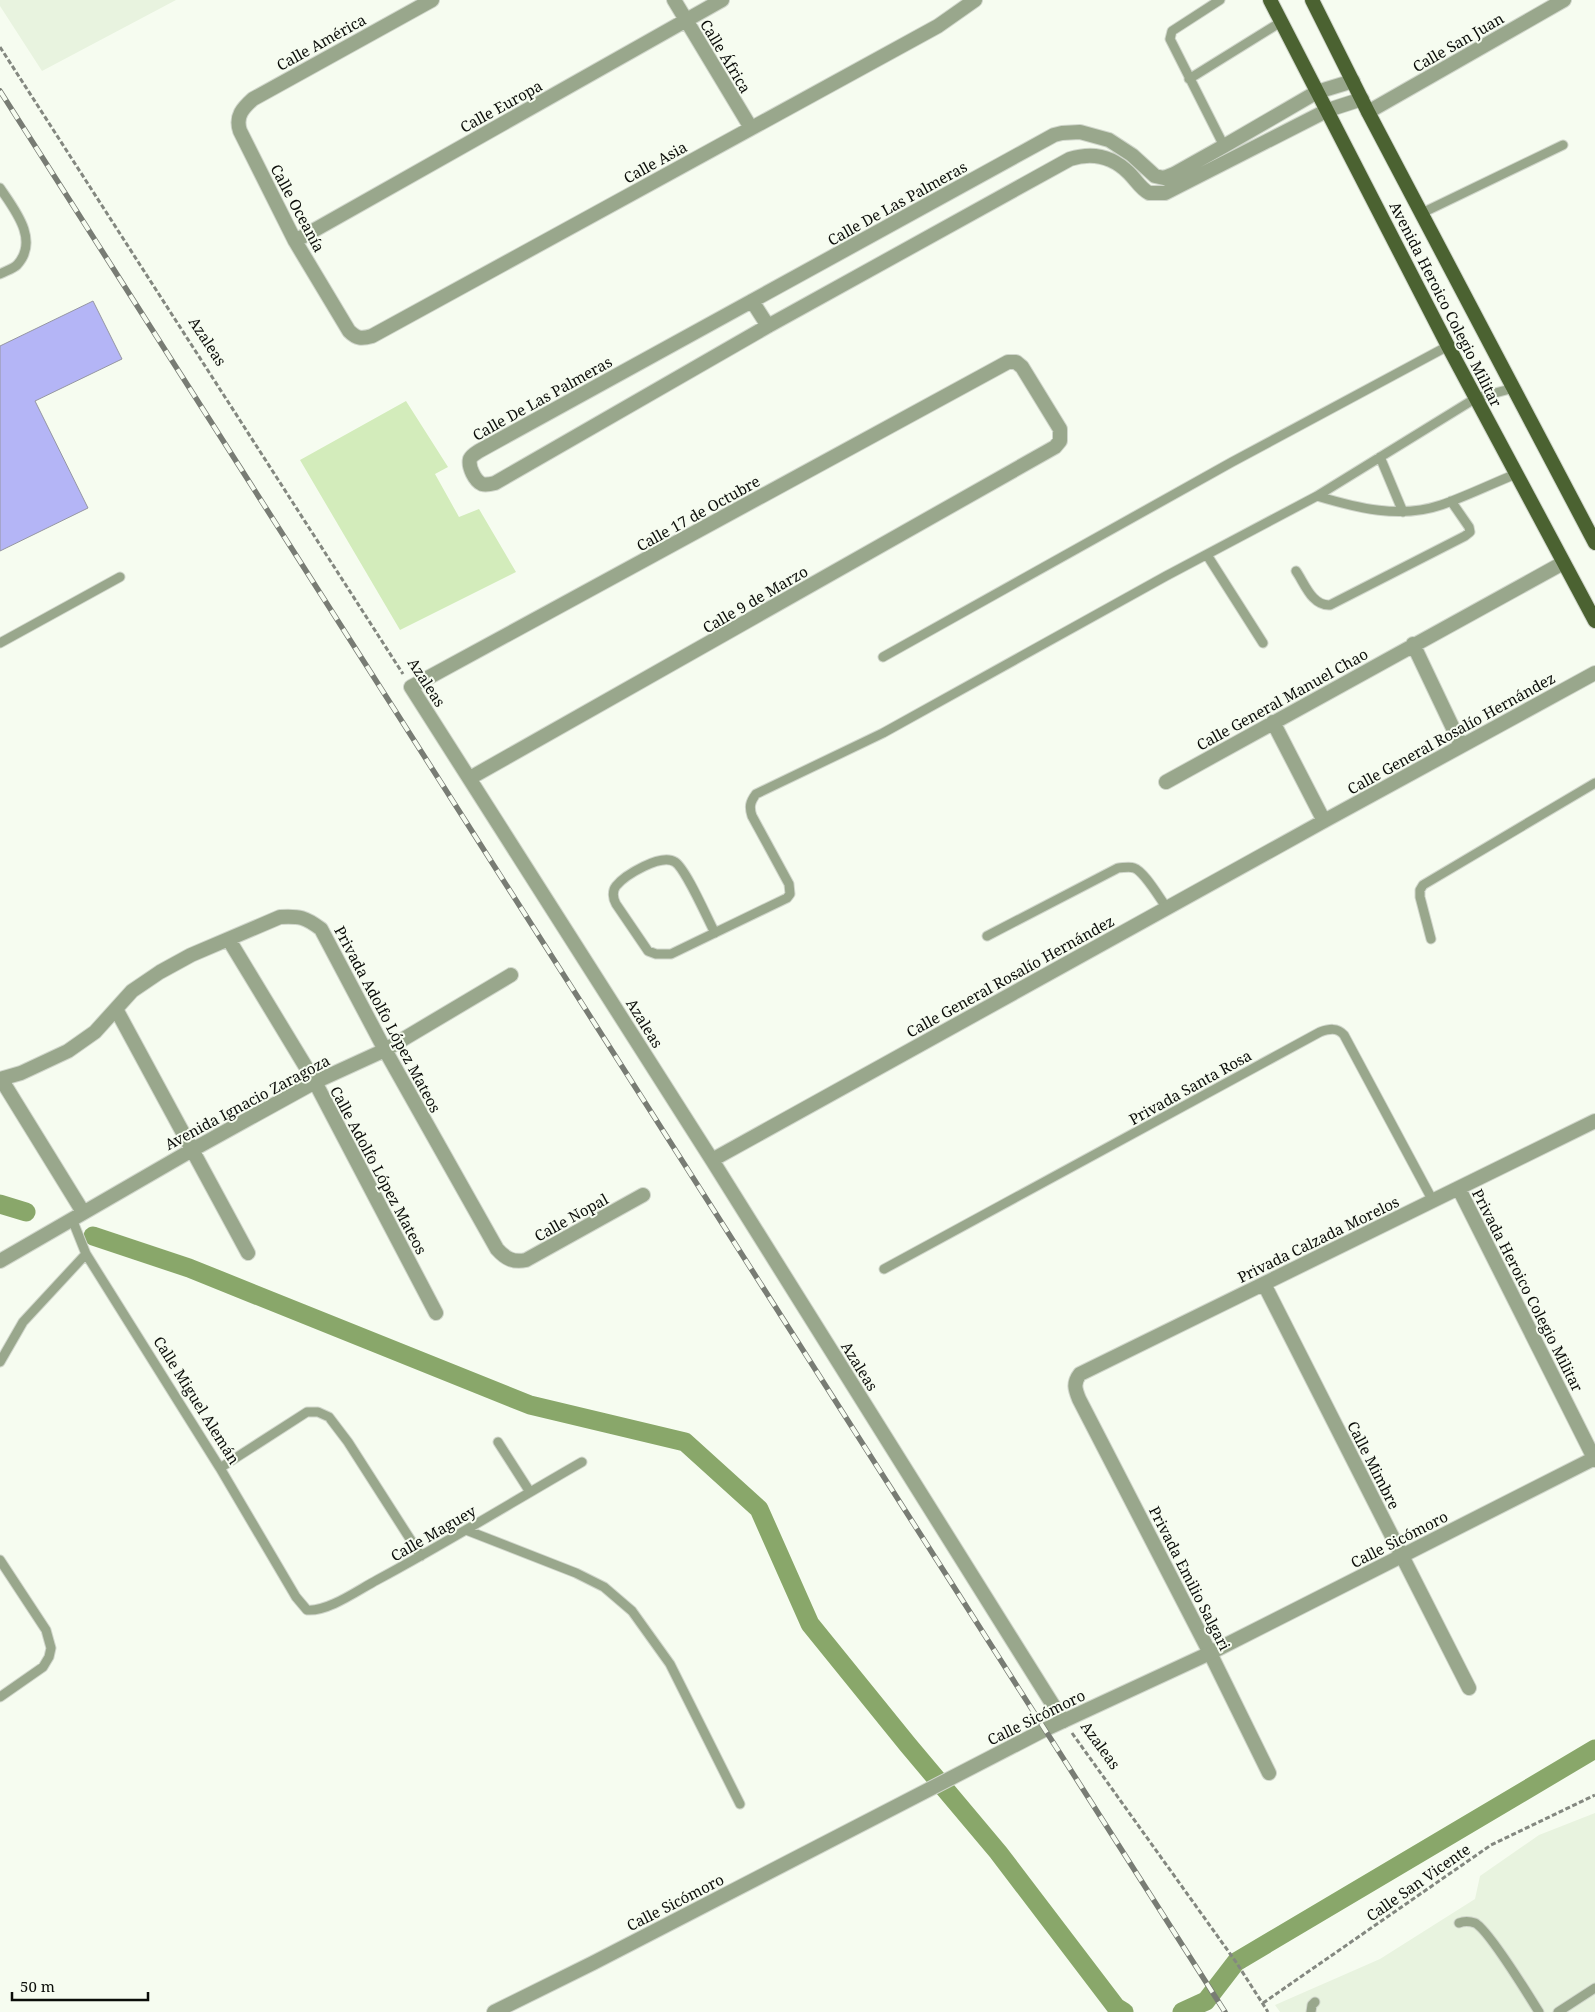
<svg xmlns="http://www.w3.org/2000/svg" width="1595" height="2012" font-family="'Noto Serif',serif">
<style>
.built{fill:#e8f3df}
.green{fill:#d3ecbb}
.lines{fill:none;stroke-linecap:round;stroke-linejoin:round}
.canal{stroke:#89a76a;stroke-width:19}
.building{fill:#b4b5f6;stroke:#9596a2}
.service-casing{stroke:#d0d6cb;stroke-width:11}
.minor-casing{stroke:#d0d6cb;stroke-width:16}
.tertiary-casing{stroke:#d0d6cb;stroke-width:16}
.primary-casing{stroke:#d0d6cb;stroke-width:16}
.path{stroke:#848880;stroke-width:3;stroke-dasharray:5 2.5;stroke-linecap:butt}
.service{stroke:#99a78c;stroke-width:9}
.minor{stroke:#99a78c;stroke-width:14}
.tertiary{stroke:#99a78c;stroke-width:14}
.primary{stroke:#4b6231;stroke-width:14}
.rail-casing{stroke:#787c74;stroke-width:5.5}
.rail{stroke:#f6fcf0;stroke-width:4;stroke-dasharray:11;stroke-linecap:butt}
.labels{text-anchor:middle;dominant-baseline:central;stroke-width:4;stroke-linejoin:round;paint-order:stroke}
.street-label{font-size:15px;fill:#0b0d09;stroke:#f6fcf0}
</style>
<rect width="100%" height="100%" fill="#f6fcf0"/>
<path class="built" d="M 0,0 L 176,0 L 42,71 L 0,6 Z
M 1595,1813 L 1595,2012 L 1280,2012 L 1275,2005 L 1380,1959 L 1475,1899 L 1480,1876 L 1539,1835 Z"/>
<path class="green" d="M 406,401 L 448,467 L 435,474 L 459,517 L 479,509 L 516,572 L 400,630 L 300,460 Z"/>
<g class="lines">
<path class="canal" d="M 0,1204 L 26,1212
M 93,1236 L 189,1268 L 530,1405 L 685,1442 L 759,1509 L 810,1624 L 908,1745 L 998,1852 L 1116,2007 L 1124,2012
M 1182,2012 L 1206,2001 L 1236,1962 L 1595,1749"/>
</g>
<path class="building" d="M 93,301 L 122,359 L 35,401 L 88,508 L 0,551 L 0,346 Z"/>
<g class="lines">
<defs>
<path id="service" d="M 1220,0 L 1172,31 L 1170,39 L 1224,146
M 1189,79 L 1281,22
M 0,188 C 14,209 40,240 17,265 C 13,269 5,271 0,274
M 1422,213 L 1563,145
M 1380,457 L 1403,512
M 1317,496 C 1357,508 1400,519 1441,505 C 1467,496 1491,484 1516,474
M 1207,555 L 1263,643
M 1296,571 C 1305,584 1312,606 1330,605 L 1465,536 L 1470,532 L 1469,527 L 1451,501
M 0,643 L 120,577
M 883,657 L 1232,462 L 1448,346
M 715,933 C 707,918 686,869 675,862 C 661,853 625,875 616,886 C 612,891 613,899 616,904 L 648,951 L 656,954 L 671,954 L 787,898 L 790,894 L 789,884 L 752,816 C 749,807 750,802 756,794 L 883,733 L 1166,576 L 1317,496 L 1476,398 L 1514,388
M 987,936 L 1118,868 C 1123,868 1129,866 1134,868 C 1144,871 1160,899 1167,908
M 1431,939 L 1420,897 L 1420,890 L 1423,885 L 1595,783
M 72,1219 L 86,1254 L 220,1468 L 296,1597 L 307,1610 C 328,1612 358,1590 377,1580 C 446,1543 514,1501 582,1462
M 884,1269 L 1320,1032 C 1329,1029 1337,1027 1344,1035 L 1433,1201
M 0,1362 L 23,1322 L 86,1254
M 498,1442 L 530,1492
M 220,1468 L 307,1412 L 318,1412 L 329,1417 L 348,1442 L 421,1556
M 466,1530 L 576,1573 L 604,1587 L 632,1611 L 670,1664 L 740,1804
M 0,1560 L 46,1630 L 51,1648 L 49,1657 L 43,1667 L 0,1697
M 1459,1923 C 1464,1921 1469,1921 1475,1923 C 1488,1929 1529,1996 1539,2012
M 1311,2012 L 1312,2005 L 1315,2002
M 1558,2012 L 1595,1988"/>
<path id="minor" d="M 432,0 L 253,99 C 243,108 235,116 240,131 L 295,241 L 349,331 C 357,339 362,339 372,336 L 938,26 L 975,0
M 674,0 L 751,128
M 1353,81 L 1317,92 L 1224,146 L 1174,174 L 1164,178 L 1155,176 L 1132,155 L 1109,140 L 1080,132 L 1062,133 L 1054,135 L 479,451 C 476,453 472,455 470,459 C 468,467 475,481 482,484 C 486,485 491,484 495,483 L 768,326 L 1070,159 C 1092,152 1112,156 1129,173 C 1136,180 1141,189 1149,193 L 1165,193 L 1328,110 L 1362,99
M 1368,112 L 1564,0
M 295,241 L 722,0
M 752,301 L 768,326
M 1413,644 L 1461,745
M 1273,722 L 1324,821
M 470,778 L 1055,447 L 1060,441 L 1060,429 L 1022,367 L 1016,362 L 1008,362 L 411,687 L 712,1160 L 1063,1721
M 1166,782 L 1563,563
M 229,940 L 315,1082 L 436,1313
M 116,1009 L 248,1253
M 0,1079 L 21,1073 L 68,1051 L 95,1032 L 132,991 L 160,972 L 191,955 L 280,917 C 300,916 305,917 321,929 L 385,1050 L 497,1249 C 505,1258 513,1263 526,1260 L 643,1195
M 1,1079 L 83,1212
M 712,1160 L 1324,821 L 1595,673
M 1459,1189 L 1595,1460
M 0,1261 L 192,1150 L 315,1082 L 385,1050 L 511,975
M 1264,1284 L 1469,1688
M 1269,1773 L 1210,1653 L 1079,1399 C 1075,1389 1073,1383 1080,1374 L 1595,1121"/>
<path id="tertiary" d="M 494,2012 L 593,1963 L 1046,1729 L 1210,1653 L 1595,1458"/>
<path id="primary" d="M 1270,0 L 1448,346 L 1595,621
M 1312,0 L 1368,112 L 1595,543"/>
</defs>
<use href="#service" class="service-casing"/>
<use href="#minor" class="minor-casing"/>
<use href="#tertiary" class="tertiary-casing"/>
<use href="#primary" class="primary-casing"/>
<path class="path" d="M 0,47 L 403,674
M 1072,1733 L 1236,1962 L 1268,2012
M 1263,2003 L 1491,1845 L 1595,1795"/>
<use href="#service" class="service"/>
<use href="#minor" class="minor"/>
<use href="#tertiary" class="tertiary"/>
<use href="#primary" class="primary"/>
<defs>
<path id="rail" d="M 0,91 L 1225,2012"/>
</defs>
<use href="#rail" class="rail-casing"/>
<use href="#rail" class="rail"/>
</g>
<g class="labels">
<g class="street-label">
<text transform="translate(321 42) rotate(-29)">Calle América</text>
<text transform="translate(1458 42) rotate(-30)">Calle San Juan</text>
<text transform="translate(726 56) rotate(59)">Calle África</text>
<text transform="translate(501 106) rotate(-29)">Calle Europa</text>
<text transform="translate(655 162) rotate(-29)">Calle Asia</text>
<text transform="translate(897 203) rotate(-29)">Calle De Las Palmeras</text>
<text transform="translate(298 208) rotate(62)">Calle Oceanía</text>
<text transform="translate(1446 304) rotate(63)">Avenida Heroico Colegio Militar</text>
<text transform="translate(208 341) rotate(57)">Azaleas</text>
<text transform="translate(542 398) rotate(-29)">Calle De Las Palmeras</text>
<text transform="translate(698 513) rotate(-29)">Calle 17 de Octubre</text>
<text transform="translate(755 599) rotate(-30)">Calle 9 de Marzo</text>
<text transform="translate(427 682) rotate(57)">Azaleas</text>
<text transform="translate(1282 699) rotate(-29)">Calle General Manuel Chao</text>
<text transform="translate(1451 733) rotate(-29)">Calle General Rosalío Hernández</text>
<text transform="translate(1010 976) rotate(-29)">Calle General Rosalío Hernández</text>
<text transform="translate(388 1019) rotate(62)">Privada Adolfo López Mateos</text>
<text transform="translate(645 1023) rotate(58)">Azaleas</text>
<text transform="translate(1190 1087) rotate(-29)">Privada Santa Rosa</text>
<text transform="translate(247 1102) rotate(-28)">Avenida Ignacio Zaragoza</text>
<text transform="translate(379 1170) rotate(62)">Calle Adolfo López Mateos</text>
<text transform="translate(571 1217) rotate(-29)">Calle Nopal</text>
<text transform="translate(1318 1239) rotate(-26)">Privada Calzada Morelos</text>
<text transform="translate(1528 1290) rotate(63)">Privada Heroico Colegio Militar</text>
<text transform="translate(860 1366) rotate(58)">Azaleas</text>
<text transform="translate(197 1400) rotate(58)">Calle Miguel Alemán</text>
<text transform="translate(1374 1465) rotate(63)">Calle Mimbre</text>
<text transform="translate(433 1533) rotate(-30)">Calle Maguey</text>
<text transform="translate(1399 1539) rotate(-27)">Calle Sicómoro</text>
<text transform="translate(1190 1578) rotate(63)">Privada Emilio Salgari</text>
<text transform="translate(1036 1717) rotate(-26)">Calle Sicómoro</text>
<text transform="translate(1101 1745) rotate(54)">Azaleas</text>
<text transform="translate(1418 1882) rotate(-35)">Calle San Vicente</text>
<text transform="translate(675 1902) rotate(-27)">Calle Sicómoro</text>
</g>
</g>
<path d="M12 1992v8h136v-8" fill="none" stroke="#0b0d09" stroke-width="2.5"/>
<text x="20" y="1992" font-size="15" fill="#0b0d09" stroke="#f6fcf0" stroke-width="4" paint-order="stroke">50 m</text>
</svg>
